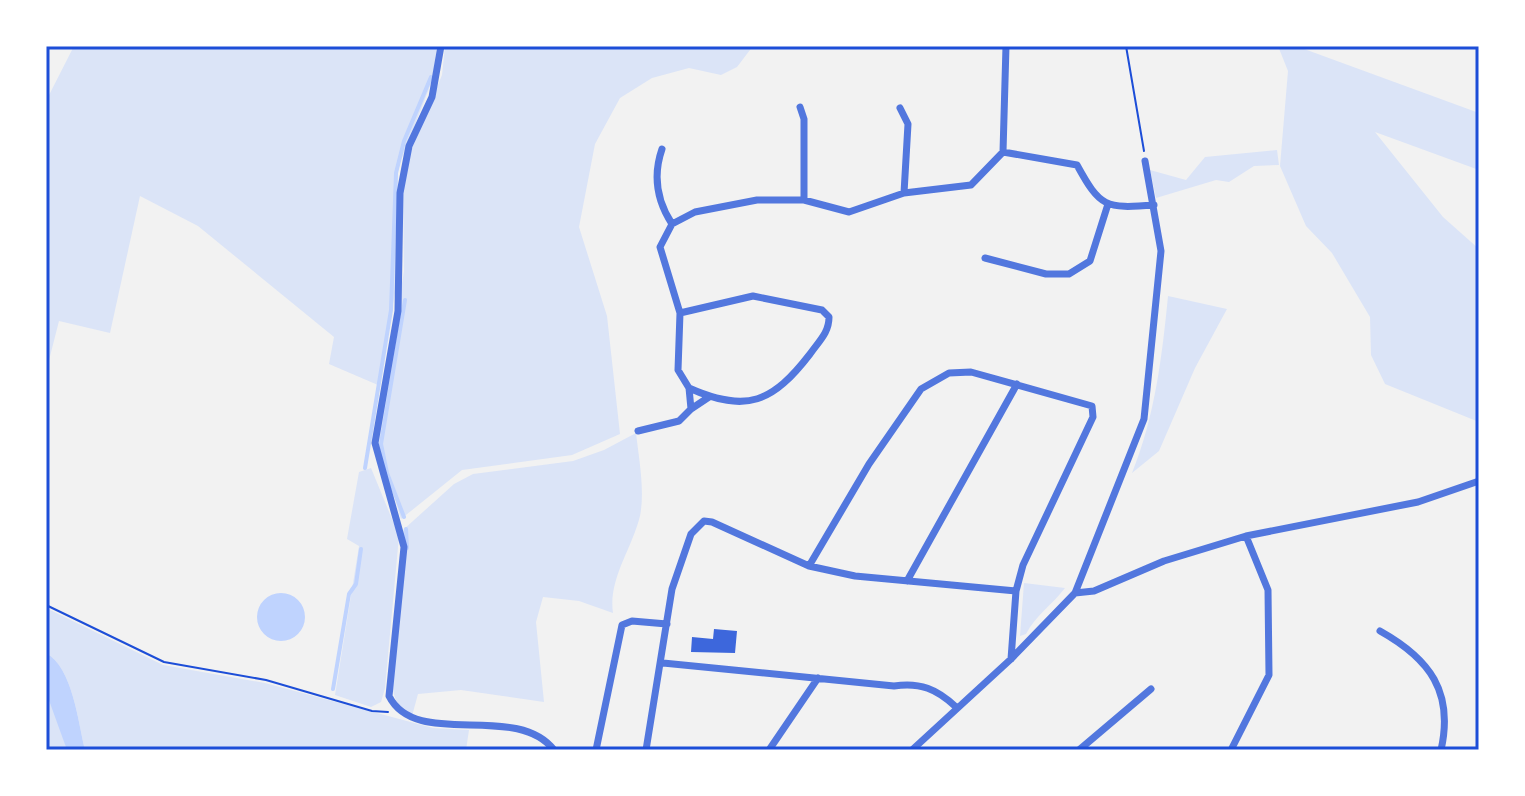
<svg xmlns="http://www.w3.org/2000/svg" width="1525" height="796" font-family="'Alegreya Sans',sans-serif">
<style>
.green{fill:#dbe4f7}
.water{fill:#bfd3fe}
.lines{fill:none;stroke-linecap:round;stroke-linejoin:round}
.stream{stroke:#bfd3fe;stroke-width:4}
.building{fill:#3d67dc}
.path{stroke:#1d4ed8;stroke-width:2}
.minor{stroke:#5277de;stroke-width:7}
.neatline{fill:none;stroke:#1d4ed8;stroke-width:3}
</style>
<rect width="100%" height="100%" fill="#f2f2f2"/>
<path class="green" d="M 74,46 L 437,46 L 432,81 L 398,168 L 395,293 L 378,385 L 329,364 L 334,337 L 198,226 L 140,196 L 110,333 L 59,321 L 46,372 L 46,101 Z
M 445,46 L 753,46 L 737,67 L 721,75 L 689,68 L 652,78 L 620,98 L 595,144 L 579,227 L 607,316 L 620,434 L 572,455 L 462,470 L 401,519 L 377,440 L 404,271 L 403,187 L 410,153 L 442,75 Z
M 1278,46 L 1296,46 L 1479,113 L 1479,170 L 1375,132 L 1443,217 L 1479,249 L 1479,422 L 1385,384 L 1371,355 L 1370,317 L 1332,253 L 1306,226 L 1280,166 L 1288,71 Z
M 1277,150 L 1279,165 L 1254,166 L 1229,182 L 1216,180 L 1156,198 L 1150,170 L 1186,180 L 1205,157 Z
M 1168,296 L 1227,309 L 1195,368 L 1159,451 L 1132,473 C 1155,416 1162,357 1168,296 Z
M 636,433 C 639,459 645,491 640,516 C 632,549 608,579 613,613 L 579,601 L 543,597 L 536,622 L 544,702 L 461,690 L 418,694 L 412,716 C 396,705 393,698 392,679 L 403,530 L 454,484 L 473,474 L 573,461 L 604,450 Z
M 371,468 L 399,536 L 385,688 L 381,702 L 371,707 L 335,695 L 359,546 L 347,539 L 359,472 Z
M 1024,583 L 1065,588 C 1053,604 1035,616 1026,634 L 1020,636 Z
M 46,608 L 163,665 L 265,683 L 433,728 L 469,730 L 466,750 L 85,750 C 78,722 73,668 46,653 Z
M 46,692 L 51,698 L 67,750 L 46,750 Z"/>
<path class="water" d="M257 617a24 24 0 1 1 48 0a24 24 0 1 1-48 0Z
M 46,653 C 73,668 78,722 85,750 L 67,750 L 46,692 Z"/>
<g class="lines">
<path class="stream" d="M 365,468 L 391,310 L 396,173 L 404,141 L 431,77
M 404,517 L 387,473 L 381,444 L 405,300
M 406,529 L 407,548
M 333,689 L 349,594 L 356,584 L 361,549"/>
</g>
<path class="building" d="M 714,629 L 737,631 L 735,653 L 691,652 L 692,637 L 713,639 Z"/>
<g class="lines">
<path class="path" d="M 1126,46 L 1144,151
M 46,605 L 164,662 L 266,680 L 372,711 L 388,712"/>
<path class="minor" d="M 441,46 L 432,97 L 409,146 L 400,193 L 398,311 L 375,443 L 404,547 L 389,696 C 416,750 516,701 554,750
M 800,107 L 804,119 L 804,200
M 900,108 L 908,124 L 904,193
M 662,149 C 653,175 657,201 672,224
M 1003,152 L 1006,46
M 985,258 L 1046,274 L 1069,274 L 1090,261 L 1108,204
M 680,313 L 753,296 L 822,310 L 829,317 C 829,333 819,341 810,354 C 773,402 747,414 689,388
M 709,397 L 691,409 L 689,388 L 678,370 L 680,313 L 660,247 L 672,224 L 695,212 L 757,200 L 804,200 L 849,212 L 904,193 L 971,185 L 1003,152 L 1077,165 C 1100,207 1105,209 1154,205
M 638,431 L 679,421 L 691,409
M 809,566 L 869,464 L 921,389 L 949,373 L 971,372 L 1092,406 L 1093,417 L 1023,565 L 1016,591
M 907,581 L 1017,384
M 1075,593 L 1094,591 L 1164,561 L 1246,536 L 1418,502 L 1479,481
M 1380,631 C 1430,659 1454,692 1441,750
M 663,663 L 894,686 C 920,682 937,689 956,707
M 596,750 L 622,625 L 632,621 L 667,624
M 646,750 L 672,589 L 691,534 L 704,521 L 712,522 L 809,566 L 855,576 L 1016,591 L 1011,659
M 769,750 L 818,678
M 912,750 L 1011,659 L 1075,593 L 1144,419 L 1161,251 L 1145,161
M 1079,750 L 1151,689
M 1231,750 L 1269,675 L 1268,590 L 1246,536"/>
</g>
<rect width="1525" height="796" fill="none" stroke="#ffffff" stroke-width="96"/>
<rect x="48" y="48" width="1429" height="700" class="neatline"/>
</svg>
